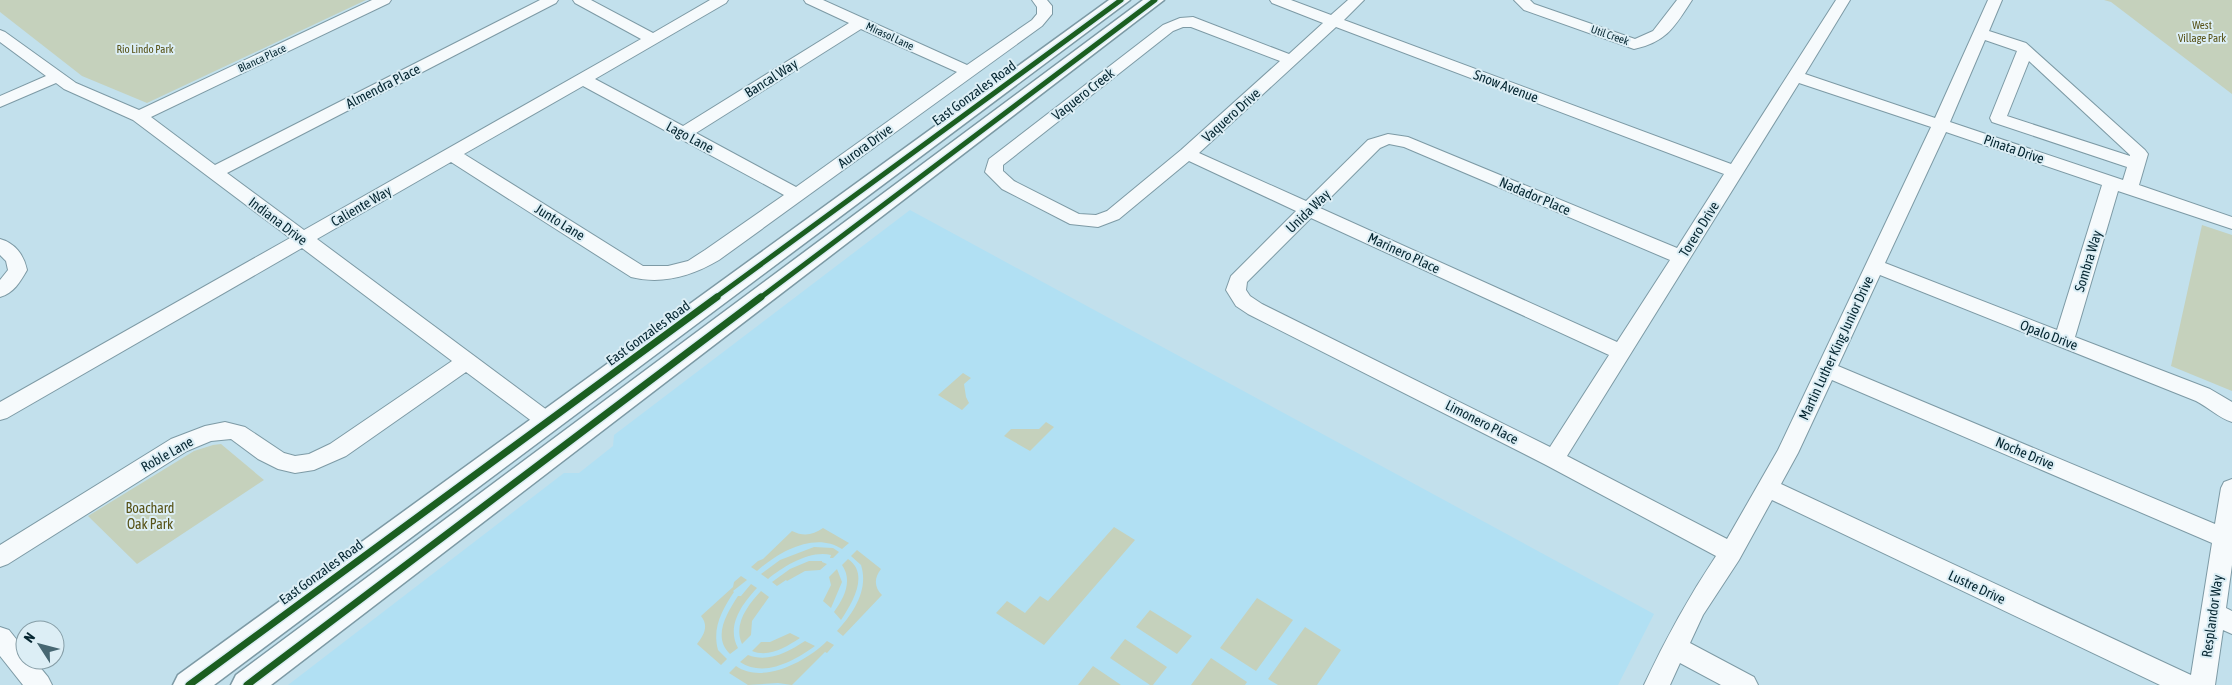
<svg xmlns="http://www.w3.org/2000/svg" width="2232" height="685" font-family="'Asap Condensed',sans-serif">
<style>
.built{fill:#b1e0f3}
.green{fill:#c5d1bc}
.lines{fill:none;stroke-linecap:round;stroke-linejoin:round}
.minor-casing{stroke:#7d9aa5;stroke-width:2}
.major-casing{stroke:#7d9aa5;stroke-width:3}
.minor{fill:#f6fafc;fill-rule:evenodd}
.major{fill:#f6fafc;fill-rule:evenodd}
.cycleway-far1-casing{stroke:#dceef5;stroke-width:8}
.cycleway-casing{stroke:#dceef5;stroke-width:10}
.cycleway-far1{stroke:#1b5e20;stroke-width:5}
.cycleway{stroke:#1b5e20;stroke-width:7}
.labels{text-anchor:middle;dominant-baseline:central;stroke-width:4;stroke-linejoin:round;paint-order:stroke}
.far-park-label{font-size:11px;fill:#575217;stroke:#dceef5}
.far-street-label{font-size:11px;fill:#052631;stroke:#dceef5}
.street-label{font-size:14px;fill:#052631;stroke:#dceef5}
.park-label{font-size:14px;fill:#575217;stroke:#dceef5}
</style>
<rect width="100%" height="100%" fill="#c2e0ec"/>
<path class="built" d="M 910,210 L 1654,614 L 1618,685 L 288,685 L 564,473 L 579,473 L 613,446 L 614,435 Z"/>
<path class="green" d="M 0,0 L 366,0 L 147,103 L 82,76 L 0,12 Z
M 2104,0 L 2232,0 L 2232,94 L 2111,2 Z
M 2202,225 L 2232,235 L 2232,391 L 2171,366 Z
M 963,373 L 971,378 L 964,384 L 966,397 L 969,403 L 962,410 L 938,395 Z
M 1046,422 L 1054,427 L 1030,451 L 1004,436 L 1011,429 L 1039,429 Z
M 221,444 L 264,480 L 137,564 L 88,516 L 194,451 L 213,445 Z
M 1114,527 L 1135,540 L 1044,645 L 996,613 L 1007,601 L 1025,613 L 1040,596 L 1048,601 Z
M 823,528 L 849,543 L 842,549 C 815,531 778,552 757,571 L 751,567 L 758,561 L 763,559 L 792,531 C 804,537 813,535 823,528 Z
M 814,547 L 833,548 L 839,552 L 833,558 L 830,558 L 831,555 C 810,550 784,566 768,579 L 761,574 L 780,560 Z
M 857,550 L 881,569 C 874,578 874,587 882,595 L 843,636 L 837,631 C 853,614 869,590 861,565 L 851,556 Z
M 848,559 C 870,574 852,603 841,620 L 834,612 C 844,598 853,581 842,565 Z
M 809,561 L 822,561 L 822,562 L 827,564 L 820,570 L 805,571 L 787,581 L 786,580 L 777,586 L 772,582 L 790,569 Z
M 837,569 L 842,582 L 831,608 L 823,601 L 831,585 L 829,577 Z
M 741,576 L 747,580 L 733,591 L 734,592 C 722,610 712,628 718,650 L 727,659 L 721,665 L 697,644 C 704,635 709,626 701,616 L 733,587 L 734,582 Z
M 751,584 L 757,588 C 742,604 726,626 738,648 L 730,654 C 712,637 727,613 738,596 L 741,596 Z
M 761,591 L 769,597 L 752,621 L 751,635 L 742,644 C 733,624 748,605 761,591 Z
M 1257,598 L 1293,620 L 1256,671 L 1220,648 Z
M 1150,610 L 1192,636 L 1177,654 L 1136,627 Z
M 1305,627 L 1341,650 L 1317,685 L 1278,685 L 1268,679 Z
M 790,633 L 800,638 C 786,647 769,658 752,651 L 761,642 L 770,642 Z
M 1125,639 L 1167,667 L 1153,685 L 1150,685 L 1110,658 Z
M 805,641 L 815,646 C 794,661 764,678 740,662 L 748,655 C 768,663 788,652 805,641 Z
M 827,641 L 834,645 L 827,653 L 825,652 L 792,685 L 778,683 L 748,685 L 729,673 L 736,666 C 763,685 807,661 827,641 Z
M 1211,658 L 1247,682 L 1245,685 L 1191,685 Z
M 1093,666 L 1121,685 L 1078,685 Z"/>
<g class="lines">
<defs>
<path id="minor" d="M 372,0 L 391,0 L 389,3 L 151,117 L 215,165 L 540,0 L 558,0 L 556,3 L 227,173 L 304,230 L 641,39 L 575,3 L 573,0 L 591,0 L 653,33 L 710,0 L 728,0 L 726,3 L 595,79 L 683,126 L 849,23 L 806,3 L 804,0 L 823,0 L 967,65 L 1032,20 L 1037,14 L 1037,7 L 1032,0 L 1047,0 L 1052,6 L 1052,14 L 1042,26 L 719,260 C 692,276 662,285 631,277 L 451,162 L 317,239 L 555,416 L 559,422 L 555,428 L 548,430 L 541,428 L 466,372 L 346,456 L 314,470 L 295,473 L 278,469 L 258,459 L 231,439 L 211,441 L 187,451 L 8,564 L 0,567 L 0,545 L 171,439 L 205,426 L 225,422 L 245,427 L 284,453 L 295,456 L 309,454 L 330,444 L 452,361 L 302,248 L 7,418 L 0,420 L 0,402 L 290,238 L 133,120 L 64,89 L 56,83 L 0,107 L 0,96 L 46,76 L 0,42 L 0,30 L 5,32 L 76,83 L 139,110 ZM 861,29 L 957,72 L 796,187 L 696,133 ZM 583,86 L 784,195 L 705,250 L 688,261 L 668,266 L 643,266 L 464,154 Z
M 1270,0 L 1291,0 L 1331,15 L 1348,0 L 1364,0 L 1344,20 L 1731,164 L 1836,0 L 1850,0 L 1805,74 L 1935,118 L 1988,0 L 2002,0 L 1989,31 L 2026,43 L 2145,150 L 2148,154 L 2139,185 L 2232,217 L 2232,229 L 2118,191 L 2075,337 L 2210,389 L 2232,402 L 2232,422 C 2219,418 2208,407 2196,401 L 1880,275 L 1838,366 L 2215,524 L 2221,488 L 2224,482 L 2232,479 L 2232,565 L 2226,608 L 2232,611 L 2232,634 L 2223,630 L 2215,685 L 2160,685 L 1772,500 L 1739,560 L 1703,615 L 1690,643 L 1754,677 L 1758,685 L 1721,685 L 1680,663 L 1670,685 L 1644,685 C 1665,640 1688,598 1716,556 L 1546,465 L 1248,314 L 1236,306 L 1226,290 L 1231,276 L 1296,211 L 1189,161 L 1119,219 L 1098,227 L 1070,224 L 1002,189 L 985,172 L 989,159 L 1163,25 L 1180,18 L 1193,17 L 1289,54 L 1323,23 L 1272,3 ZM 1183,27 L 1191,27 L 1280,61 L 1181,150 L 1107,211 L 1096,215 L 1079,214 L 1014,181 L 1003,171 L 1003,165 L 1012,158 L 1173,31 ZM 1336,27 L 1724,174 L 1677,248 L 1408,137 L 1388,134 L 1368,140 L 1306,201 L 1199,153 ZM 1985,40 L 2017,51 L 1990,118 L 1992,122 L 2127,167 L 2123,180 L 1950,122 ZM 2029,61 L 2130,155 L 2130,156 L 2007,116 ZM 1799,83 L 1931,127 L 1778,450 L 1727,539 L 1567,456 ZM 1946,132 L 2102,185 L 2057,330 L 1885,263 ZM 1389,144 L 1404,147 L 1670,260 L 1617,342 L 1320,208 L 1380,148 ZM 1311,218 L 1609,355 L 1550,447 L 1262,304 L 1250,296 L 1246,290 L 1247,282 ZM 1832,380 L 2212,543 L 2191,675 L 1781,484 L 1798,453 Z
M 1514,0 L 1530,0 L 1534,4 L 1635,39 L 1653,31 L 1677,0 L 1692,0 C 1675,26 1667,42 1634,49 L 1524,10 Z
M 0,239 C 15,243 24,255 27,270 C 20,282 14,293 0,297 L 0,280 L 8,270 L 6,261 L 0,255 Z
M 0,627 L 9,630 L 25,650 L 25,660 L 34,660 L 48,677 L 52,685 L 23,685 L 0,656 Z"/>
<path id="major" d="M 1109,0 L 1130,0 L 214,685 L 173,685 L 178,675 Z
M 1143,0 L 1164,0 L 271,685 L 231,685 L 236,675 Z"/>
</defs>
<use href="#minor" class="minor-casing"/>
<use href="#major" class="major-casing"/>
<use href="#minor" class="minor"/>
<use href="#major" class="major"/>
<defs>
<path id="cycleway-far1" d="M 715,298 L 1121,0
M 760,298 L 1155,0"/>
<path id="cycleway" d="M 189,685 L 717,297
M 247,685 L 761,297"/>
</defs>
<use href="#cycleway-far1" class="cycleway-far1-casing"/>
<use href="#cycleway" class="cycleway-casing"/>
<use href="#cycleway-far1" class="cycleway-far1"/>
<use href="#cycleway" class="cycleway"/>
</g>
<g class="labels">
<g class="far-park-label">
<text x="2202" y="25">West<tspan x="2202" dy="13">Village Park</tspan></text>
<text x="145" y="49">Rio Lindo Park</text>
</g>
<g class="far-street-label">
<text transform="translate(1610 35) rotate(19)">Util Creek</text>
<text transform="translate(890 36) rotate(25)">Mirasol Lane</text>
<text transform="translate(262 58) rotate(-25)">Blanca Place</text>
</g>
<g class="street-label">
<text transform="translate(771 78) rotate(-32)">Bancal Way</text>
<text transform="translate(383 86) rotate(-27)">Almendra Place</text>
<text transform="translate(1506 86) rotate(21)">Snow Avenue</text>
<text transform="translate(974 93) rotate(-36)">East Gonzales Road</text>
<text transform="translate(1083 94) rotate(-38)">Vaquero Creek</text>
<text transform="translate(1231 115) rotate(-42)">Vaquero Drive</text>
<text transform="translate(690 137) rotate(28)">Lago Lane</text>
<text transform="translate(865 146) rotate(-36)">Aurora Drive</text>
<text transform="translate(2014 149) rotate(19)">Pinata Drive</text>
<text transform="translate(1535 196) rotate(23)">Nadador Place</text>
<text transform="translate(361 206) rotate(-30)">Caliente Way</text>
<text transform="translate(1308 211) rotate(-44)">Unida Way</text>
<text transform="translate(278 221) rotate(37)">Indiana Drive</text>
<text transform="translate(560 222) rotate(32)">Junto Lane</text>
<text transform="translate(1699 229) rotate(-58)">Torero Drive</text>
<text transform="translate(1404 253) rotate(25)">Marinero Place</text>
<text transform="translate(2088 261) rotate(-73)">Sombra Way</text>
<text transform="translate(648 333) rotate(-36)">East Gonzales Road</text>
<text transform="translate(2049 335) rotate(21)">Opalo Drive</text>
<text transform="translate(1836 348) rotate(-65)">Martin Luther King Junior Drive</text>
<text transform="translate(1482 422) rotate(27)">Limonero Place</text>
<text transform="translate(2025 453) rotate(23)">Noche Drive</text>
<text transform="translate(167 454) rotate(-29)">Roble Lane</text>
<text transform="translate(321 572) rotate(-36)">East Gonzales Road</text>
<text transform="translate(1977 587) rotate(25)">Lustre Drive</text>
<text transform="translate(2212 616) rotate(-82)">Resplandor Way</text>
</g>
<g class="park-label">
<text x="150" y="508">Boachard<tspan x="150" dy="16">Oak Park</tspan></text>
</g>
</g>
<g transform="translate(40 645) rotate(306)"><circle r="24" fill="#dceef5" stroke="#869ea7"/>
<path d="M0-4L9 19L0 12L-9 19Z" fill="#476772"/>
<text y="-8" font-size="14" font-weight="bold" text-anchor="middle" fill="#052631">N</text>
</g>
</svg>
